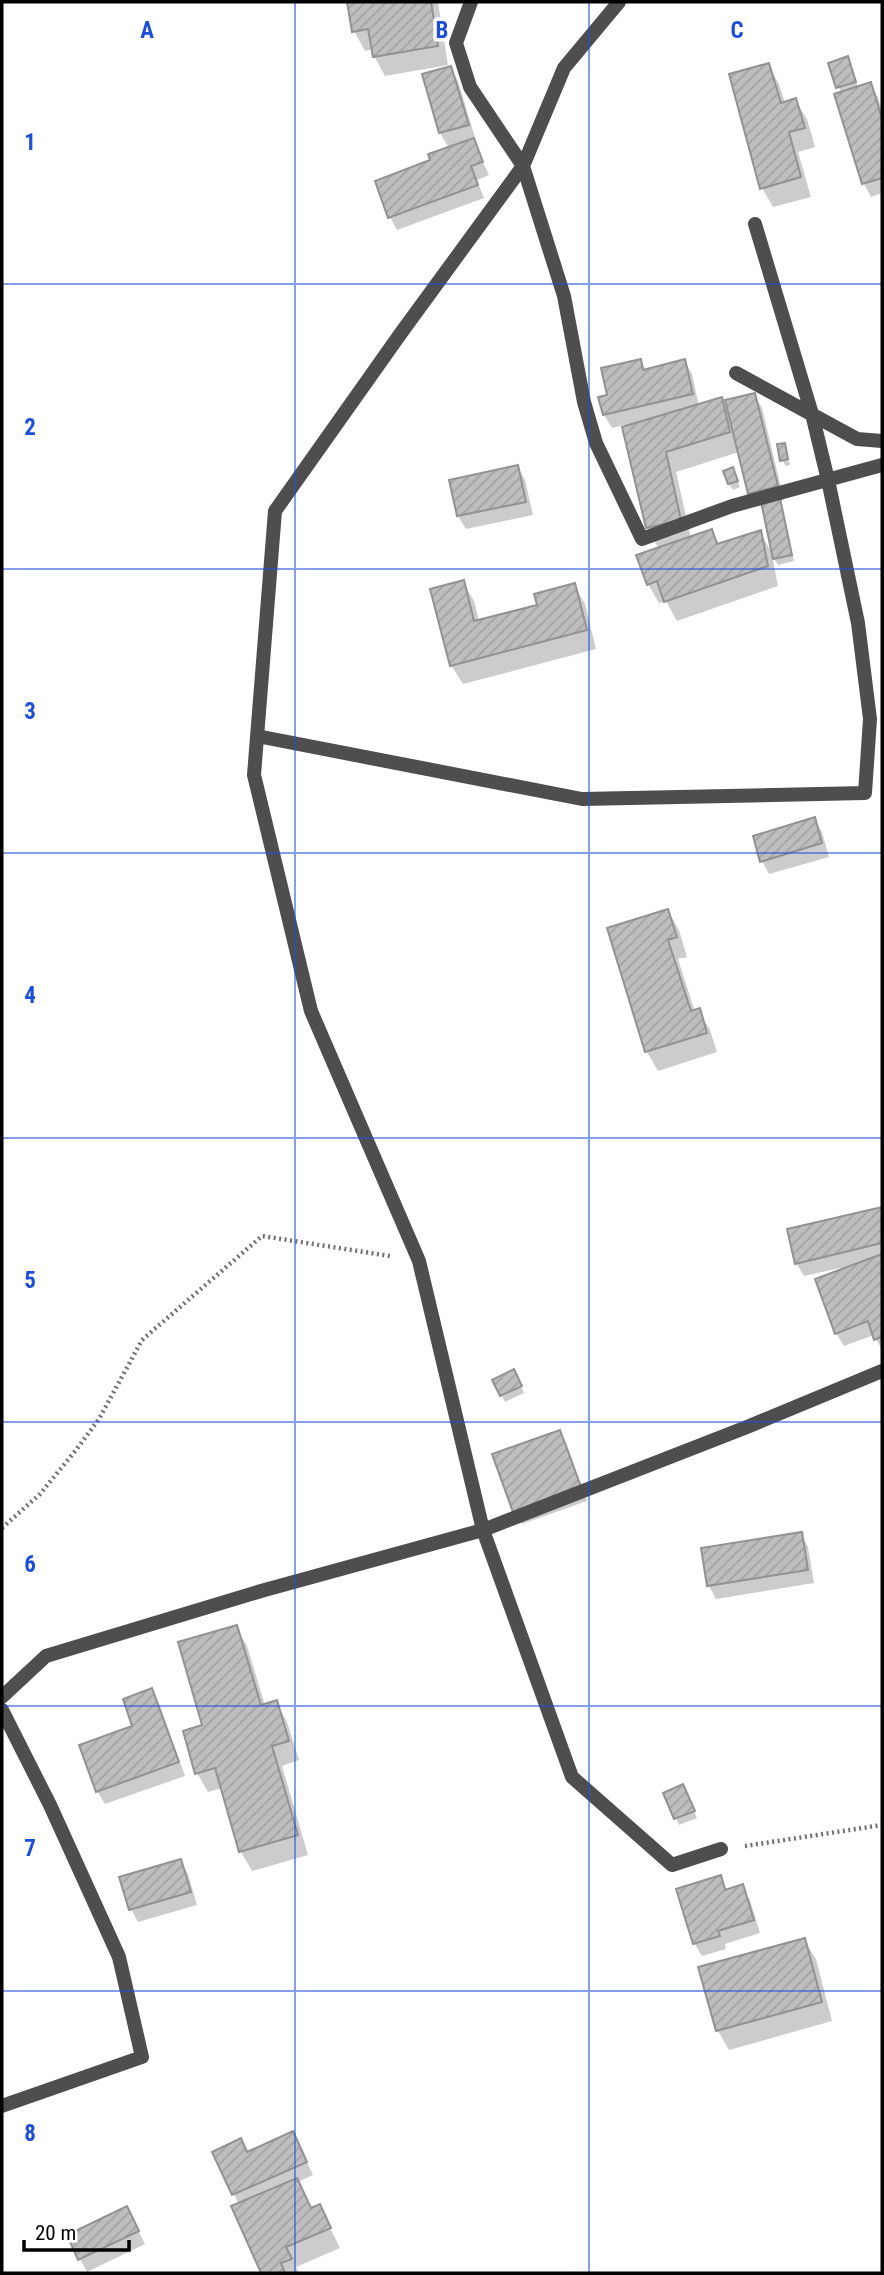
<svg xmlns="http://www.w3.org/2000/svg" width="884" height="2275" font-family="'Roboto Condensed',sans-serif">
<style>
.shadow{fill:#0003;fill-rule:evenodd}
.building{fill:url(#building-hatch);stroke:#929292;stroke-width:2}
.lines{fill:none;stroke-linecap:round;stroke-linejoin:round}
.path{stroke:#707070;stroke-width:4.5;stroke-dasharray:2 3.5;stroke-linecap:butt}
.street{stroke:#4e4e4e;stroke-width:14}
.grid{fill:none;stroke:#1d4ed8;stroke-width:2;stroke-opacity:0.55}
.grid-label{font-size:23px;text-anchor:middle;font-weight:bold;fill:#1d4ed8;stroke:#fff;stroke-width:7;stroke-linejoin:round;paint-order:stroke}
</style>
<defs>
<pattern id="building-hatch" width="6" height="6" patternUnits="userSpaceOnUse" patternTransform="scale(1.75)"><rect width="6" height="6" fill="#bebebe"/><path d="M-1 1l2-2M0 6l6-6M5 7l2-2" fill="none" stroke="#a2a2a2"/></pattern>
</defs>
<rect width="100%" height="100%" fill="#fff"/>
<path class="shadow" d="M 349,2 L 438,2 L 448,65 L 385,76 L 374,56 L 373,49 L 365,51 L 354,31 Z
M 848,58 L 858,88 L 870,84 L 878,97 L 882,111 L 882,193 L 871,197 L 864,184 L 836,95 L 841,93 L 830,64 Z
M 768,65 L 779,84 L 785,103 L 795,100 L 807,119 L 815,147 L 798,152 L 811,197 L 773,207 L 762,188 Z
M 451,68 L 458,81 L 475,138 L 472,139 L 489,175 L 477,180 L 484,198 L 397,230 L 390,217 L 432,161 L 449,148 L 440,133 Z
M 640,360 L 646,371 L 684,361 L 692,374 L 699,406 L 721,399 L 728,412 L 754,395 L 762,408 L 784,500 L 780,501 L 782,506 L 794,561 L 778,565 L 772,555 L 778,586 L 677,621 L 666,601 L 659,603 L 648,584 L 659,549 L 647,528 L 624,425 L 612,428 L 604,415 L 609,396 ZM 739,452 L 749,493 L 757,506 L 763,505 L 773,555 L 760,532 L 720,545 L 711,531 L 691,538 L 676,472 Z
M 784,445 L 790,465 L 786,466 L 782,460 Z
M 518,467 L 525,480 L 533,515 L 466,529 L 458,516 Z
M 736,476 L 740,487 L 733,490 L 729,484 Z
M 463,582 L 474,601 L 479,621 L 539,606 L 574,585 L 585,604 L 596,649 L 463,684 L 451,665 Z
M 814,819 L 822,832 L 829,857 L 769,874 L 762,861 Z
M 668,911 L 679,930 L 687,957 L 678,959 L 695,1012 L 699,1011 L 710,1030 L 717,1052 L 658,1071 L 647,1052 L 609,929 Z
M 882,1208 L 882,1350 L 874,1335 L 844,1346 L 836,1333 L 849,1266 L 804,1276 L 796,1263 L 789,1230 Z
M 517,1377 L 524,1393 L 505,1402 L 494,1380 Z
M 559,1432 L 567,1445 L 587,1501 L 522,1524 L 514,1511 Z
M 801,1534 L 808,1547 L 814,1583 L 716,1599 L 709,1586 Z
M 236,1627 L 247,1646 L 265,1705 L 276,1702 L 287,1722 L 299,1760 L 282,1766 L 308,1855 L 252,1871 L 241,1852 L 222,1788 L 208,1792 L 197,1773 L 205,1727 Z
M 151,1691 L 159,1704 L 185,1776 L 105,1804 L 97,1791 L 134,1727 Z
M 686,1792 L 697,1818 L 679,1825 L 666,1794 Z
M 180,1861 L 188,1874 L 197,1905 L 138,1922 L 131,1909 Z
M 720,1877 L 728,1891 L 742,1886 L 750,1900 L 760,1933 L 725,1944 L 726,1949 L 702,1956 L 694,1943 Z
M 804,1940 L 816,1959 L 832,2021 L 729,2050 L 718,2031 L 700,1968 Z
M 293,2133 L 313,2175 L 298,2182 L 312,2209 L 319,2206 L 340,2248 L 296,2267 L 299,2273 L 263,2273 L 234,2207 L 239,2205 L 215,2153 L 240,2141 L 248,2153 Z
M 134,2222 L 145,2244 L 87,2272 L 80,2259 Z"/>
<path class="building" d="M 347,2 L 431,2 L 438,46 L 373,57 L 368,29 L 352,32 Z
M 848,56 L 856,82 L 836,88 L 828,63 Z
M 769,63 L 781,103 L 796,98 L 805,128 L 789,132 L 801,177 L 760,189 L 729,74 Z
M 451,66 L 469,125 L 439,133 L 422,74 Z
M 871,82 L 882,119 L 882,178 L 862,184 L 834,94 Z
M 474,138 L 483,162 L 471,166 L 478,185 L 388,218 L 375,181 L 430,160 L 428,154 Z
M 641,359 L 643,370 L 685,359 L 693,394 L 603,415 L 598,397 L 607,395 L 601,368 Z
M 755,393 L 778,486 L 748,494 L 725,400 Z
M 722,397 L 730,432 L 666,452 L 681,520 L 646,528 L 622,427 Z
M 785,443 L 788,459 L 780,461 L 777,444 Z
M 518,465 L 526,502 L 457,516 L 449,480 Z
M 733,467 L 738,481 L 728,484 L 723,471 Z
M 780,498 L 792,555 L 773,559 L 761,502 Z
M 712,529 L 717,544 L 761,530 L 768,566 L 664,602 L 657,581 L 647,585 L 636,555 Z
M 464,580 L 474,621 L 537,605 L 534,594 L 575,583 L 587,630 L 450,666 L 430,589 Z
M 815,817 L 822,843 L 760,862 L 753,836 Z
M 668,909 L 677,937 L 668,940 L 691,1011 L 700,1008 L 707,1033 L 645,1052 L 607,928 Z
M 882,1207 L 882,1243 L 795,1264 L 787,1229 Z
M 882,1254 L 882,1337 L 874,1340 L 868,1321 L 835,1334 L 815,1279 Z
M 514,1369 L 522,1386 L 500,1396 L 492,1380 Z
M 560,1430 L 581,1487 L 513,1512 L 492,1454 Z
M 802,1532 L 808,1570 L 707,1586 L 701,1548 Z
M 237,1625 L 261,1705 L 277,1700 L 289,1741 L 272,1746 L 298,1835 L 239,1852 L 215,1768 L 195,1774 L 183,1731 L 202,1725 L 178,1642 Z
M 152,1688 L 179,1762 L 96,1792 L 79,1745 L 132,1726 L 123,1699 Z
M 683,1784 L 695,1811 L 674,1819 L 663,1793 Z
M 181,1859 L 191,1892 L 129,1910 L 119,1877 Z
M 721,1875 L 725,1890 L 743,1884 L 754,1920 L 718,1931 L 720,1936 L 693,1944 L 676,1889 Z
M 805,1938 L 822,2002 L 716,2031 L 698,1967 Z
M 293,2131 L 307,2162 L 232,2195 L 212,2152 L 241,2138 L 247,2152 Z
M 297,2178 L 311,2208 L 320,2204 L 331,2228 L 286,2247 L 292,2259 L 281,2263 L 285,2273 L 261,2273 L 231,2206 Z
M 127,2206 L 139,2231 L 78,2260 L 67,2235 Z"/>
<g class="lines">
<path class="path" d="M 2,1528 L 40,1494 L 76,1450 L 99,1419 L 142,1340 L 262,1236 L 390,1256
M 745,1846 L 882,1825"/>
<path class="street" d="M 471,2 L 456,43 L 470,87 L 523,166 L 564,296 L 584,402 L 596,443 L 642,539 L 732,506 L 882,465
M 619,2 L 564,68 L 523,166 L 401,333 L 275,511 L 254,775 L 311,1011 L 419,1261 L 483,1530 L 572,1777 L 672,1865 L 721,1849
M 736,373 L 857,439 L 882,441
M 257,736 L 582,799 L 865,793 L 870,719 L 858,623 L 828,480 L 812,414 L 755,224
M 2,1697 L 46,1656 L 261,1591 L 483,1530 L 747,1427 L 882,1371
M 2,1710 L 50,1805 L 119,1957 L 142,2057 L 2,2106"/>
</g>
<path class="grid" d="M 295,2 L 295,2273M 589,2 L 589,2273M 2,284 L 882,284M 2,569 L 882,569M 2,853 L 882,853M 2,1138 L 882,1138M 2,1422 L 882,1422M 2,1706 L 882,1706M 2,1991 L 882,1991"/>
<g class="grid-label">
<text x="147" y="38">A</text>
<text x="442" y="38">B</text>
<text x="737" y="38">C</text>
<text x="30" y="150">1</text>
<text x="30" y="435">2</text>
<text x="30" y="719">3</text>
<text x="30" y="1003">4</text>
<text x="30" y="1288">5</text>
<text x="30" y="1572">6</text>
<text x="30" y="1856">7</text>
<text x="30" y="2141">8</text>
</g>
<rect width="884" height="2275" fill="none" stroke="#000000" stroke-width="7"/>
<path d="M24 2240v10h105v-10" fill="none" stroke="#000000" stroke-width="3.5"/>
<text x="35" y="2240" font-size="21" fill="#000000" stroke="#ffffff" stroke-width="5" paint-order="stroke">20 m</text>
</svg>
